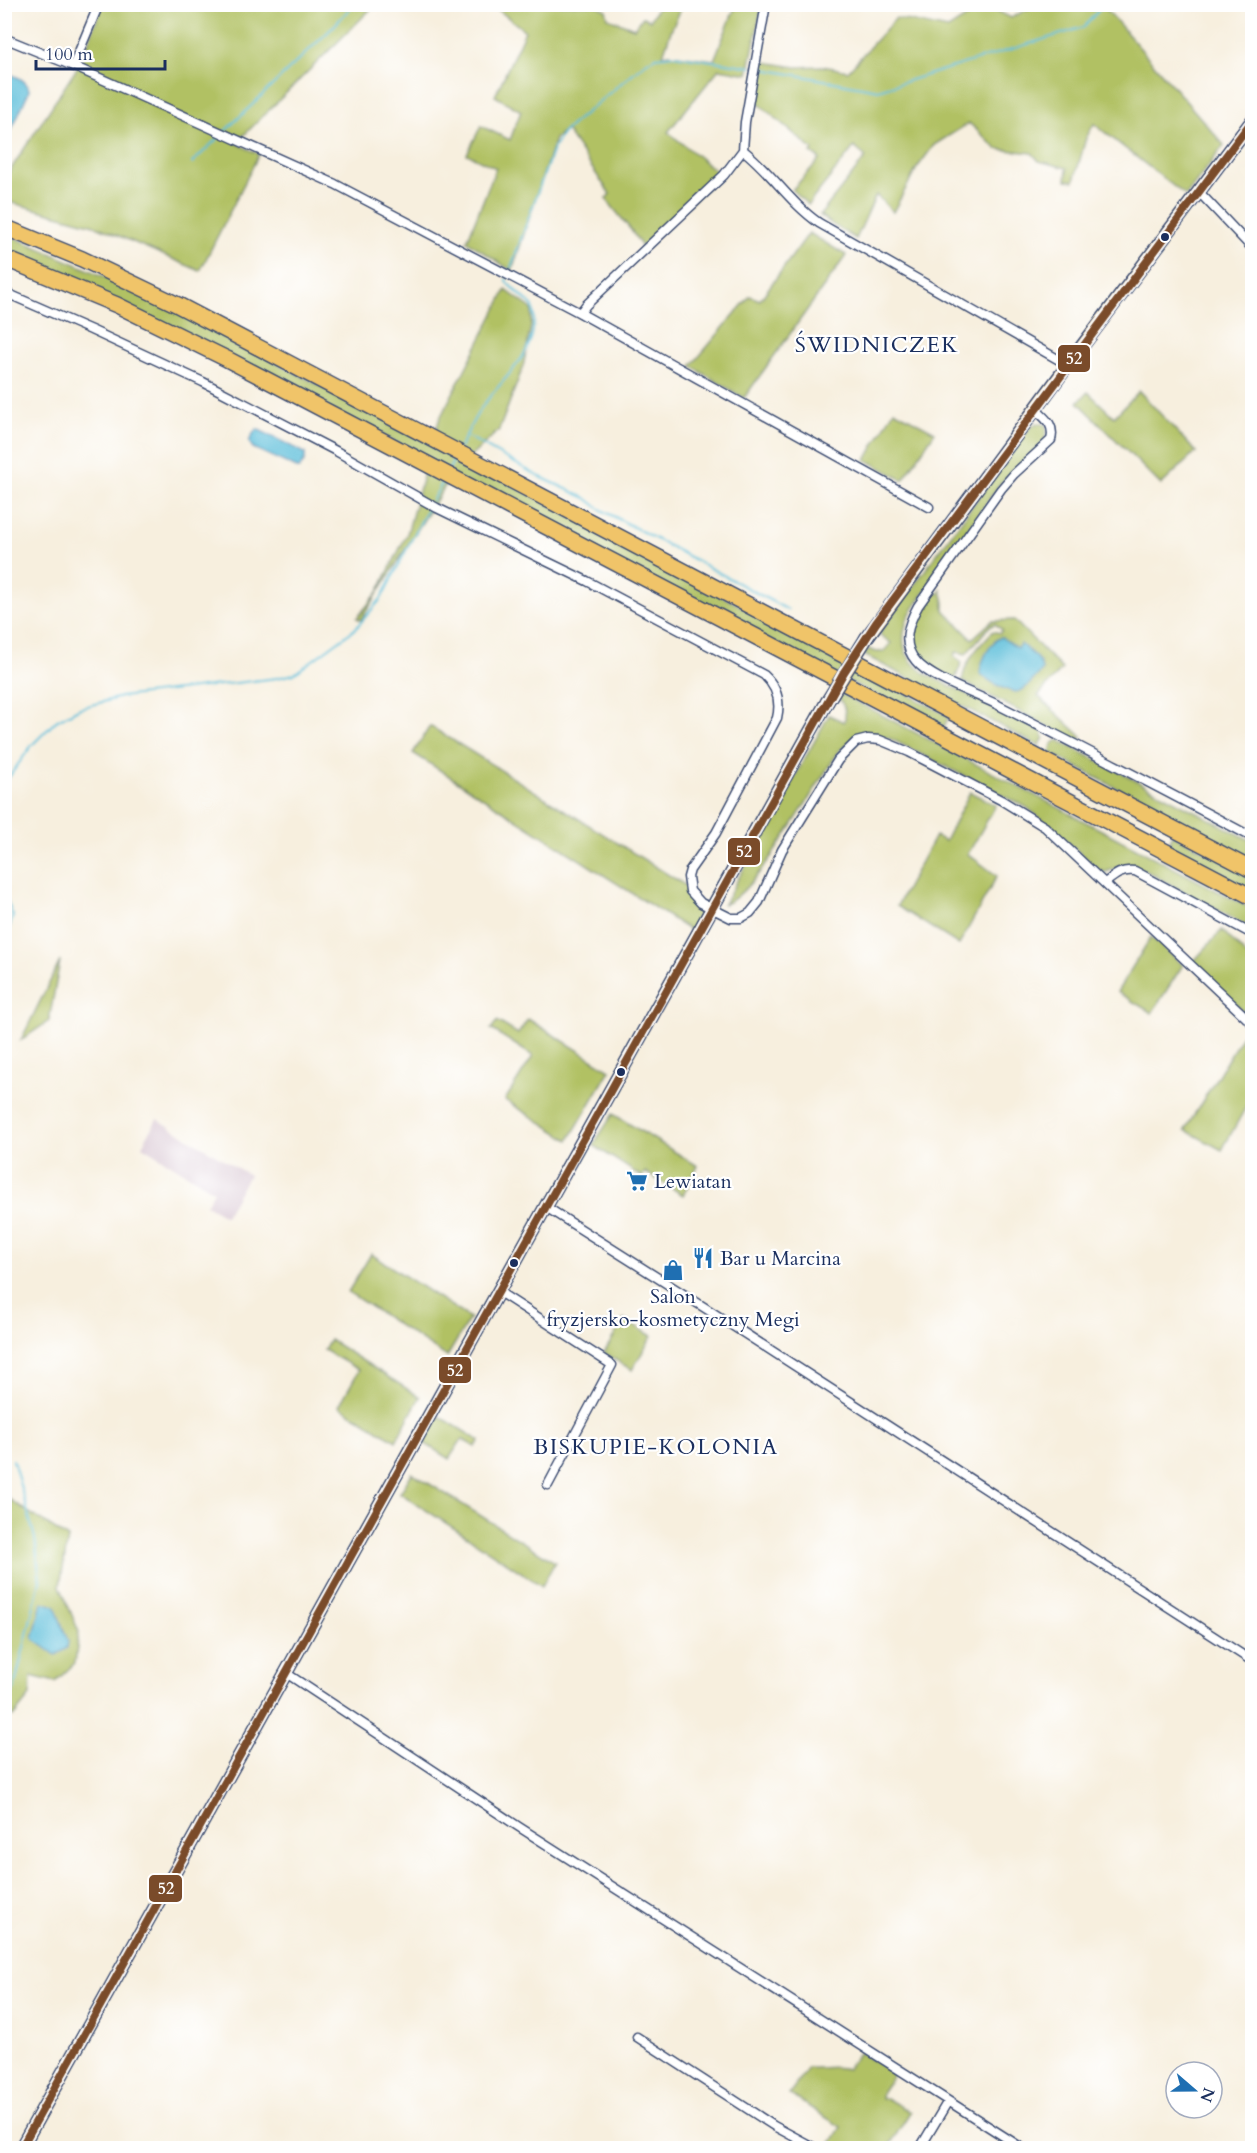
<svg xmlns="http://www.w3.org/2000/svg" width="1257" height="2153" font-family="Cardo,serif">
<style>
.industrial{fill:#d1bdcb}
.green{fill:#b1c164;stroke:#667861;stroke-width:1.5}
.water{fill:#5abdd9;stroke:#3a769c;stroke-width:1.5}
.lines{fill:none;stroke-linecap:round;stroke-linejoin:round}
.stream{stroke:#5abdd9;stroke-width:2}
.street-casing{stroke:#3c4c71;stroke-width:11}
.secondary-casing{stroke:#3c4c71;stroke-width:15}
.highway-casing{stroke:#3c4c71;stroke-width:18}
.street{stroke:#fff;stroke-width:8}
.secondary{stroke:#f9e7c3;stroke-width:12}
.highway{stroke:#f0c469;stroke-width:15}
.secondary-bridge-casing{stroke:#3c4c71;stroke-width:15;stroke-linecap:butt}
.secondary-bridge{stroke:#f9e7c3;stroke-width:12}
.bus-1-casing{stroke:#fff;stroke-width:12}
.bus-1{stroke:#7a4b2a;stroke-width:8}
.bus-dot{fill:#1b2f5e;stroke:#fff;stroke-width:2}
.labels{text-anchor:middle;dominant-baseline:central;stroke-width:4.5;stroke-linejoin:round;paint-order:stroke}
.poi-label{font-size:20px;fill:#1b2f5e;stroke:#fff;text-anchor:start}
.quarter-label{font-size:22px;letter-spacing:1.5px;fill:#1b2f5e;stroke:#fff}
.line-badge{stroke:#fff;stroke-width:2}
.badge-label{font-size:16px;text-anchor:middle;font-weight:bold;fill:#fff}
</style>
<rect width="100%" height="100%" fill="#fff"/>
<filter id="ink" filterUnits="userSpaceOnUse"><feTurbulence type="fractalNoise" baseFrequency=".0167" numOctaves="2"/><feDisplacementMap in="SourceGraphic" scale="12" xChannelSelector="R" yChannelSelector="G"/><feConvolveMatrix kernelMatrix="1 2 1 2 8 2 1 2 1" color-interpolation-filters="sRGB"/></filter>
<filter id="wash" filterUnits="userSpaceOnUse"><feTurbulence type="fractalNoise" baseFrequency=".008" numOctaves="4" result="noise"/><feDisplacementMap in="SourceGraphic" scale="24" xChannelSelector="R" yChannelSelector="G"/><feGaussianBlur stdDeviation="1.35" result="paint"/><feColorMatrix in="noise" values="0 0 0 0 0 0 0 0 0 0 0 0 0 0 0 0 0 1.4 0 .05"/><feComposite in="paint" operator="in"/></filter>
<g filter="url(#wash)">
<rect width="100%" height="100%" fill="#f7efde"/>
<path class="industrial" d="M 157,1119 L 249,1175 L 225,1216 L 206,1205 L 214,1191 L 142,1146 Z"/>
<path class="green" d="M 102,5 L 375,5 L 236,143 L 259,154 L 200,271 L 94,225 L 5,201 L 5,178 L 81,62 Z
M 492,5 L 596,5 L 606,10 L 608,18 L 634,28 L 643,17 L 650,20 L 659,5 L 683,5 L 672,28 L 663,55 L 670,54 L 714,60 L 736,5 L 762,5 L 748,74 L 719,69 L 668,132 L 721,175 L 642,247 L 631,230 L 606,199 L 610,194 L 566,130 L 555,139 L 512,271 L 467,241 L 496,168 L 467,154 L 481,126 L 510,140 L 521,111 L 495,96 L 525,31 Z
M 986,5 L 1011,18 L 1035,5 L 1111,5 L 1107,10 L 1224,145 L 1186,196 L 1094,124 L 1086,138 L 1074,181 L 1066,180 L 1067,168 L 1039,161 L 1032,153 L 997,149 L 969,123 L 934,145 L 917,168 L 893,212 L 876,195 L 856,239 L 833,225 L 820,215 L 866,157 L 854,147 L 808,205 L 792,190 L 820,159 L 811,153 L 813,150 L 806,144 L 753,99 L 759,61 L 796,67 L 823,66 L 848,71 L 896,18 L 948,29 Z
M 4,233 L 124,285 L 432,443 L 439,420 L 506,290 L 532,309 L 531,326 L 523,367 L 499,430 L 466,461 L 949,716 L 943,729 L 450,478 L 361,620 L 357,618 L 378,592 L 407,534 L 428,458 L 5,252 Z
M 809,233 L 846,255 L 845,257 L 744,398 L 691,366 L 750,296 L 760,300 Z
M 1139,391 L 1196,452 L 1161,485 L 1078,402 L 1088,392 L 1114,417 Z
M 894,410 L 935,432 L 903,480 L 866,460 Z
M 1037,423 L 1046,425 L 1047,431 L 1044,443 L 999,485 L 909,615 C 899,640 902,657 924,673 L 1042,731 L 1044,738 L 1039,746 L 864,655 L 868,649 L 877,652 L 884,651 L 891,643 L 880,635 L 881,630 L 1031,426 Z
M 941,590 L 944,602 L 944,610 L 972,639 L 992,621 L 1014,620 L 1062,669 L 1038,696 L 1082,737 L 1077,742 L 962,681 C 965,660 979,646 993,631 L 1000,633 L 1002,630 L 995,624 L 989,627 L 966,654 L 956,652 L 954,656 L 962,662 L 955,679 C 947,677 940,672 933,668 C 895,647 916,619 933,592 L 938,594 Z
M 840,693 L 1252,909 L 1252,929 L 1148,872 L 1128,864 L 1106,872 L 1100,871 L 1052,828 L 1026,807 L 891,739 C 870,732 856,736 840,750 C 817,781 756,896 724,904 L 829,715 L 844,722 C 847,712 845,705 838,698 Z
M 430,726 L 685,885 L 701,915 L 691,931 L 413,753 Z
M 1058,740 L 1252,841 L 1252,859 L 1050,753 L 1052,744 Z
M 970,792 L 996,805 L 968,854 L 997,876 L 959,945 L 897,906 L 935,836 L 945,841 Z
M 1172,834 L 1252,875 L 1252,891 L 1168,847 Z
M 1222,930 L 1252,961 L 1252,1020 L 1192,963 Z
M 1151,937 L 1183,965 L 1152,1013 L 1117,992 Z
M 60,961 L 49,1021 L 21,1040 Z
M 528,1019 L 610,1070 L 569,1140 L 505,1100 L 533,1056 L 491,1029 L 497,1021 L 518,1034 Z
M 1246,1029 L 1252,1035 L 1252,1096 L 1222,1150 L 1185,1130 Z
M 613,1114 L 698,1166 L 683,1195 L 645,1172 L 642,1177 L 593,1145 Z
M 371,1254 L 470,1318 L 447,1357 L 348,1292 Z
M 624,1319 L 652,1336 L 632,1370 L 604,1353 Z
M 330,1340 L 420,1397 L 396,1441 L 339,1406 L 359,1370 L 324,1350 Z
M 439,1416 L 480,1441 L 475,1447 L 462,1439 L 449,1459 L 424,1443 Z
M 412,1473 L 555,1562 L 542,1586 L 400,1493 Z
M 4,1496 L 68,1538 L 60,1586 L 79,1632 L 75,1663 L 55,1682 L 31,1676 L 30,1696 L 13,1717 L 4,1712 Z
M 859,2052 L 894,2074 L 882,2091 L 881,2099 L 886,2098 L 910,2112 L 888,2148 L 828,2148 L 841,2127 L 789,2094 L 808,2068 C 823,2069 833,2065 847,2069 Z"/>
<path class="water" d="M 5,72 C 14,76 28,79 29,91 L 5,144 Z
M 257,429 L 305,453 L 305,460 L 299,469 L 253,448 L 249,442 L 254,432 Z
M 1001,637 L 1017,648 L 1021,644 C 1029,652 1042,659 1042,671 C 1024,688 1023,699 999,686 C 992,682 985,679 980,673 C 981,661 990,642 1001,637 Z
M 42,1602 L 55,1606 L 68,1641 L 67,1648 L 56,1655 L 33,1639 Z"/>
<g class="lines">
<path class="stream" d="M 758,68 L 878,90 L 1084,27 L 1104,4
M 224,132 L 332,28 L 354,4
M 192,163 L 220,136
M 509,273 L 553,149 L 562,134 L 570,126 L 644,64 L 655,57 L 674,55 L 752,67
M 467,436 L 538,476 L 586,498 L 600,509 L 788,610
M 460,448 C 467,434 473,419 482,407 C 506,373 540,354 533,306 L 507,283 L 506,279
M 449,469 L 455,458
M 432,501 L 444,480
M 4,784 L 32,745 L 56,721 L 80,708 L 121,697 L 277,678 L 294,674 L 355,629 L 381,599 L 429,506
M 4,894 L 13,916 L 4,942
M 4,1705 L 14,1688 L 40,1581 L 35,1538 L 13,1460"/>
</g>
</g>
<g filter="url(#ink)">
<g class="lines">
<defs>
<path id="street" d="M 766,4 L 745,122 L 743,150 C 771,172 790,203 819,223 L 1068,365
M 4,38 L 73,66 L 335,184 L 580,313 L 929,507
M 73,66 L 99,4
M 1199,192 L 1252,248
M 4,292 L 91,330 L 203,382 L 336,451 L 437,508 L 587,581 L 764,675 C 777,687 781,701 777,718 L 716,833 L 690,870 L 688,877 L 690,891 L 701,903 L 731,918 L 741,918 L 750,913 L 759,902 L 782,850 L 838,760 L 856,742 L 868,739 L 880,740 L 909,752 L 1001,800 L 1045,827 L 1252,1023
M 580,313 L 586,305 L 724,175 L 743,150
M 1035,409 C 1046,419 1055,425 1051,440 L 1014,474 L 1001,489 L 918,606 C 908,624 901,644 916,661 C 930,679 979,695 1000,706 C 1085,749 1169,793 1252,837
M 1105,883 C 1115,875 1122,869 1135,871 L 1252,934
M 546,1207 L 710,1311 L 1252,1661
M 499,1292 L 612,1365 L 548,1485
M 286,1673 L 519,1827 L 1022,2148
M 637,2037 L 774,2126 L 815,2148
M 920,2148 L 948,2101"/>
<path id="secondary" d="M 867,637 L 1068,365 L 1252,121
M 21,2148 L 827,702"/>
<path id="highway" d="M 4,227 L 82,259 L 178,305 L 1252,870
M 4,258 L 117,305 L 227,359 L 1252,897"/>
</defs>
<use href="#street" class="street-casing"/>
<use href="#secondary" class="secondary-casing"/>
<use href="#highway" class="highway-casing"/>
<use href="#street" class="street"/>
<use href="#secondary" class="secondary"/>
<use href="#highway" class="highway"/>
<defs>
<path id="secondary-bridge" d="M 827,702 L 867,637"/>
</defs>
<use href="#secondary-bridge" class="secondary-bridge-casing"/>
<use href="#secondary-bridge" class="secondary-bridge"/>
<defs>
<path id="bus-1" d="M 21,2148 L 844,672 L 876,623 L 1252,121"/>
</defs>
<use href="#bus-1" class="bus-1-casing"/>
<use href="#bus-1" class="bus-1"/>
</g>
</g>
<defs>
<symbol id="supermarket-bare" viewBox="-9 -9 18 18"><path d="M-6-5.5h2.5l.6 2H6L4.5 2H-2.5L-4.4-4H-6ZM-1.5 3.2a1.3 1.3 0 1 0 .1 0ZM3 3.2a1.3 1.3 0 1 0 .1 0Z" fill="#1f6fb2" stroke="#fff" stroke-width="2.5" paint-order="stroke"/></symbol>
<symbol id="restaurant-bare" viewBox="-9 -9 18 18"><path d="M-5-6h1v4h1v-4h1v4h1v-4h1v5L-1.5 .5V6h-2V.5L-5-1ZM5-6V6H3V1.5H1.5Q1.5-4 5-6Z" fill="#1f6fb2" stroke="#fff" stroke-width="2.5" paint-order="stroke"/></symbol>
<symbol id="shop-bare" viewBox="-9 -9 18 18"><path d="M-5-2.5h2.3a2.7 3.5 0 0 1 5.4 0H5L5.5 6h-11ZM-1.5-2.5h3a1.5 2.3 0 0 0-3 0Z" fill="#1f6fb2" stroke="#fff" stroke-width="2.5" paint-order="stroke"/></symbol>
</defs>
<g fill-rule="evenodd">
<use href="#supermarket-bare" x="622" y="1166" width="30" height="30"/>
<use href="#restaurant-bare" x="688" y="1243" width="30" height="30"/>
<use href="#shop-bare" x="658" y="1255" width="30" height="30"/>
</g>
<g class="bus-dot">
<circle cx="1165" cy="237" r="5"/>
<circle cx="621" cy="1072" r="5"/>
<circle cx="514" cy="1263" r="5"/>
</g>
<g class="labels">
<g class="poi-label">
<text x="654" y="1181">Lewiatan</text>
<text x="720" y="1258">Bar u Marcina</text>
<text x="673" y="1296" text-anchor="middle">Salon<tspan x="673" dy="23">fryzjersko-kosmetyczny Megi</tspan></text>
</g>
<g class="quarter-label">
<text x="877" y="345">ŚWIDNICZEK</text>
<text x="656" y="1447">BISKUPIE-KOLONIA</text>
</g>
</g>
<g class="line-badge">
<rect x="1057" y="344" width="34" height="29" rx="6" fill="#7a4b2a"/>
<rect x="727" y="837" width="34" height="29" rx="6" fill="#7a4b2a"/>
<rect x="438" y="1356" width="34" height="28" rx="6" fill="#7a4b2a"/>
<rect x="148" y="1874" width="35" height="29" rx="6" fill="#7a4b2a"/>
</g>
<g class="badge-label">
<text x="1074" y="364">52</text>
<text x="744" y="857">52</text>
<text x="455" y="1376">52</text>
<text x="166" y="1894">52</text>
</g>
<rect width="1257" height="2153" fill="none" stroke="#fff" stroke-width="24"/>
<g transform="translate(1194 2090) rotate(110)"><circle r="28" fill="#ffffff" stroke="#a4acbf" stroke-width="1.5"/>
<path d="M0-4.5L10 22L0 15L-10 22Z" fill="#1f6fb2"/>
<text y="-9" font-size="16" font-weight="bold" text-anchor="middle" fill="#1b2f5e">N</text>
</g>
<path d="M36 60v9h129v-9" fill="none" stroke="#1b2f5e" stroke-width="3"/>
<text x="45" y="60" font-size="18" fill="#1b2f5e" stroke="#ffffff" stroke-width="4.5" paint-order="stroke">100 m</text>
</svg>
